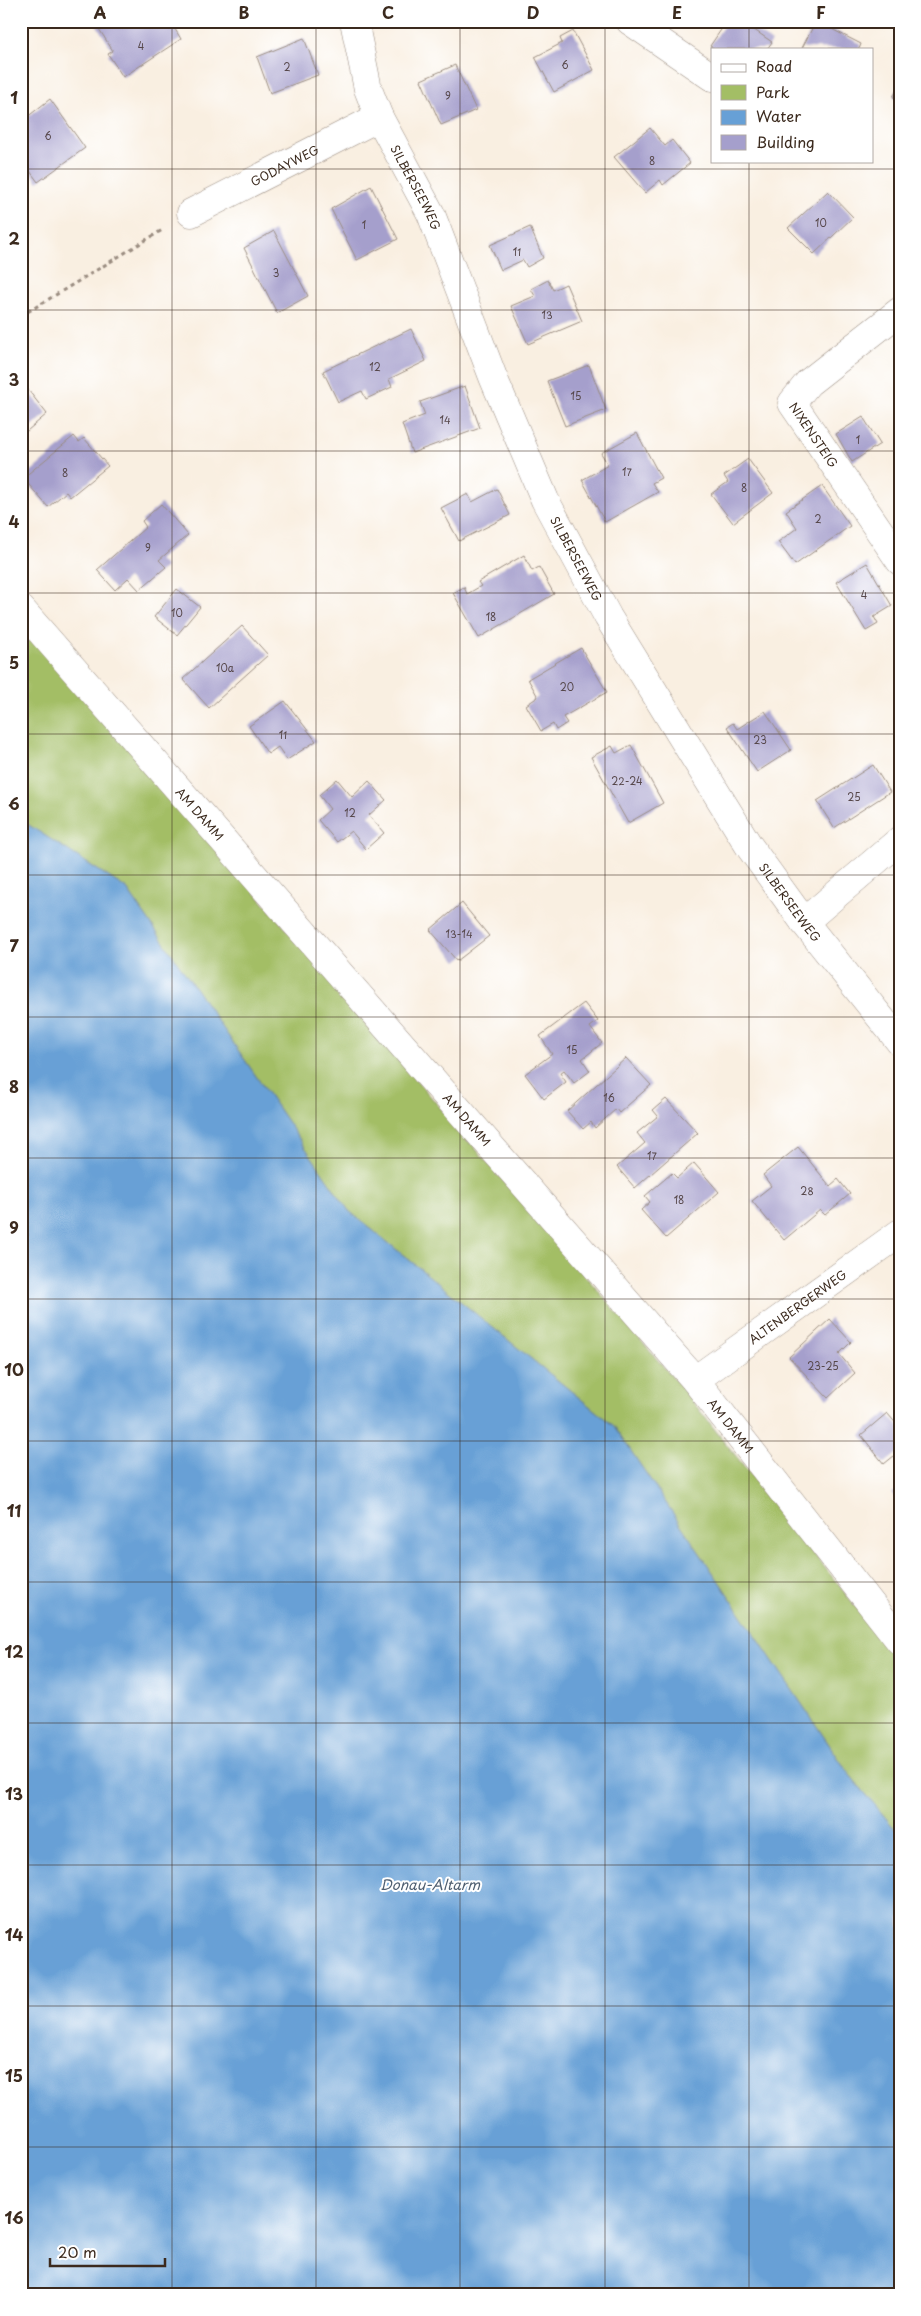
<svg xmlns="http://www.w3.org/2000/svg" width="921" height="2316" font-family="'Playpen Sans',sans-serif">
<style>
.green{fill:#a3be65;stroke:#6f7442}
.water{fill:#67a0d6;stroke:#51657a}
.building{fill:#a59fcc}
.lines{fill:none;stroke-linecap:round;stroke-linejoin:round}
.minor-casing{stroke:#9a8c80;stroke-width:29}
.path{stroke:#9a8c80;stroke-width:3;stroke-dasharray:4 4;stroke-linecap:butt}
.minor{stroke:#fff;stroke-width:28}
.grid{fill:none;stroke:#3b2a1e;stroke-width:1;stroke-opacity:0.55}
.labels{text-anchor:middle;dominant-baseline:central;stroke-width:4;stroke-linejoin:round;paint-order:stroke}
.number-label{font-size:10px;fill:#56474a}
.street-label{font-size:12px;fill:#3b2a1e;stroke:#fff}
.water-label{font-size:14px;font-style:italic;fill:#4f5f71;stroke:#fff}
.neatline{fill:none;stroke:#3b2a1e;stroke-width:2}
.grid-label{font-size:16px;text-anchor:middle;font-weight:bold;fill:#3b2a1e}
</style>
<rect width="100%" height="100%" fill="#fff"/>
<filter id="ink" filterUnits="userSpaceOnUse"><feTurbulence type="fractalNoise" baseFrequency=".02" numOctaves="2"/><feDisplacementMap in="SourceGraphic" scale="10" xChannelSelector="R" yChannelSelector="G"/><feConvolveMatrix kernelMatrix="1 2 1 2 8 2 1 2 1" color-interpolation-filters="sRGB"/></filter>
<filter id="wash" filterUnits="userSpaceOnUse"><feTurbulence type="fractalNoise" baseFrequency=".0096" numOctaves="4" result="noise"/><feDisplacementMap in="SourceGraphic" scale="20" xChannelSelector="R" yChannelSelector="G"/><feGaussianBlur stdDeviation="1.12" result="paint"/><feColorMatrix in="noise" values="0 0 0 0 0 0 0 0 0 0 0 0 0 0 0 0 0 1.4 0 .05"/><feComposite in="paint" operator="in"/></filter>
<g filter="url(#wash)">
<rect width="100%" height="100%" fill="#f9efe1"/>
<path class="green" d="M 21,621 L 681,1387 L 900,1662 L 900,1835 L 849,1774 L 614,1426 L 349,1211 L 127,889 L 21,820 Z"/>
<path class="water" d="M 21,820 L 127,889 L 349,1211 L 614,1426 L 849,1774 L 900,1835 L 900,2295 L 21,2295 Z"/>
<g id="blocks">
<path class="building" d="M 94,21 L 170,21 L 181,39 L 123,77 L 108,54 L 113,51 Z
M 727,21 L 741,21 L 772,42 L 767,49 L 715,49 L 710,46 Z
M 816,21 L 861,44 L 859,49 L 802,48 Z
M 573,31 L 594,70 L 554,92 L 535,57 L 562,43 L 560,38 Z
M 304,38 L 318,75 L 270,93 L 257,57 Z
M 455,65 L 476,110 L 441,125 L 421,80 Z
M 900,84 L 900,101 L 893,97 Z
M 50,99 L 85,148 L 38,182 L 21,159 L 21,122 Z
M 650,128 L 665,146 L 672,140 L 690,163 L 663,185 L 660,180 L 645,193 L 614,157 Z
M 371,186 L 398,239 L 357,260 L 331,209 Z
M 828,191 L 853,217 L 814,254 L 788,228 Z
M 530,227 L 543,258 L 527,267 L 523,260 L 501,270 L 490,245 Z
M 274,231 L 308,296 L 277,313 L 244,248 Z
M 548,280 L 553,290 L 566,284 L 582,321 L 528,344 L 511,306 L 535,296 L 531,289 Z
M 411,329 L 426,361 L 389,379 L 392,387 L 366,399 L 362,391 L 338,402 L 323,371 Z
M 589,365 L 606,410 L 565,426 L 547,381 Z
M 21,381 L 47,414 L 21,436 Z
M 465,386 L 480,428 L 412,453 L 402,424 L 425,415 L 420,402 Z
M 863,417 L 880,444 L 852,462 L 836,434 Z
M 637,433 L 661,478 L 652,483 L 658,492 L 605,522 L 582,480 L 608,465 L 601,453 Z
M 74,436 L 79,442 L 84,438 L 108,466 L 70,497 L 66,492 L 48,507 L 23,478 Z
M 748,459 L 773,493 L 733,523 L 711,494 L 728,482 L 724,476 Z
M 822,486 L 850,526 L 795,565 L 778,542 L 797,528 L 786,511 Z
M 497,489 L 510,515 L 459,541 L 441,508 L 468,494 L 472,502 Z
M 161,504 L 188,535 L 159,560 L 166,567 L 139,590 L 128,578 L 115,590 L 97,570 L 146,527 L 142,521 Z
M 524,555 L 532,571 L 539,567 L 554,594 L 479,638 L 453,593 L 464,587 L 467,594 L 481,586 L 478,582 Z
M 867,563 L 892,606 L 874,617 L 878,624 L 866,631 L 836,582 Z
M 177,589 L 200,607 L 177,635 L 154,617 Z
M 242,626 L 268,655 L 209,708 L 183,679 Z
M 581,648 L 607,692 L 563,717 L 567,723 L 556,730 L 553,724 L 541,731 L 526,705 L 538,697 L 528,679 Z
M 285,701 L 316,741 L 287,760 L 278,747 L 268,754 L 249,726 Z
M 765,711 L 791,750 L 757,772 L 727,727 L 733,723 L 737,729 Z
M 900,715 L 900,727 L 894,719 Z
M 631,745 L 663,803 L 628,823 L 591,757 L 612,746 L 616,753 Z
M 873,765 L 890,792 L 834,828 L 817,801 Z
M 337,779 L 352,797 L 369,781 L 386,800 L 369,815 L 384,833 L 366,849 L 351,831 L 337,842 L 318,820 L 330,809 L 319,795 Z
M 462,903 L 489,936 L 457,961 L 430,930 Z
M 584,1003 L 598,1021 L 590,1027 L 602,1043 L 582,1059 L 590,1071 L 574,1083 L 564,1070 L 560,1073 L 566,1082 L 544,1099 L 525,1074 L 552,1054 L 540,1036 Z
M 626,1058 L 651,1085 L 619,1113 L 616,1109 L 595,1128 L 591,1122 L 583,1129 L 567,1111 Z
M 666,1099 L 698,1133 L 635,1188 L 617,1167 L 645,1143 L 637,1133 L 658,1116 L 653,1110 Z
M 798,1147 L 830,1186 L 838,1179 L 850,1194 L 825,1215 L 820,1210 L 784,1240 L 752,1201 L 771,1186 L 763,1175 Z
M 694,1163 L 719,1192 L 666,1238 L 641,1210 L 650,1202 L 645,1196 L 672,1173 L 677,1178 Z
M 830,1319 L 851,1342 L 839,1354 L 855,1373 L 828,1398 L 789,1357 Z
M 887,1413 L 900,1428 L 900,1451 L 884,1464 L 861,1435 Z
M 900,1488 L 900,1503 L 892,1494 Z"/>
</g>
</g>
<g filter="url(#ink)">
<use href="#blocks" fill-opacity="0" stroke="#9a8c80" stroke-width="1"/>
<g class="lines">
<defs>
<g id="minor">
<path id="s1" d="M 354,21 L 368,89 L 379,117 L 431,214 L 493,377 L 545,500 L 608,617 L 749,846 L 804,922 L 900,1042"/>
<path d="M 630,21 L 712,77"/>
<path id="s2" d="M 191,213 L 379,117"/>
<path id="s3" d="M 900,311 L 808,383 L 792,403 L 900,561"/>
<path id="s4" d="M 21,609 L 695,1380 L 900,1641"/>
<path d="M 804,922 L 900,840"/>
<path id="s5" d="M 695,1380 L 900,1233"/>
</g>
</defs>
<use href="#minor" class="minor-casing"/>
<path class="path" d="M 21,316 L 164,229"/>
<use href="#minor" class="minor"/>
</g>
</g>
<path class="grid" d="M 172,21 L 172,2295M 316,21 L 316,2295M 460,21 L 460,2295M 605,21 L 605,2295M 749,21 L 749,49M 749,161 L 749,2295M 21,169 L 900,169M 21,310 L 900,310M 21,451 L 900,451M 21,593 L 900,593M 21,734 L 900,734M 21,875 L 900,875M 21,1017 L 900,1017M 21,1158 L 900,1158M 21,1299 L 900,1299M 21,1441 L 900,1441M 21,1582 L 900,1582M 21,1723 L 900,1723M 21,1865 L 900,1865M 21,2006 L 900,2006M 21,2147 L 900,2147"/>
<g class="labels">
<g class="number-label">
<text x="141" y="45">4</text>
<text x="565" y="64">6</text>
<text x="287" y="66">2</text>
<text x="448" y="95">9</text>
<text x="48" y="135">6</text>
<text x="652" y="160">8</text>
<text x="821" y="222">10</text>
<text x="364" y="224">1</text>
<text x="517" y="251">11</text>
<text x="276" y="272">3</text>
<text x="547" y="314">13</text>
<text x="375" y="366">12</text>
<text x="576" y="395">15</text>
<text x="445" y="419">14</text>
<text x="858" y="439">1</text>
<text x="627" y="471">17</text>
<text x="65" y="472">8</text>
<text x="744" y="487">8</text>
<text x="818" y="518">2</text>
<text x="148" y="547">9</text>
<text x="864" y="594">4</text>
<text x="177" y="612">10</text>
<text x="491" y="616">18</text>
<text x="225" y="667">10a</text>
<text x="567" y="686">20</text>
<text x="283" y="734">11</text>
<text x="760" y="739">23</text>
<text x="627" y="780">22-24</text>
<text x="854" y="796">25</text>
<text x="350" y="812">12</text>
<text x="459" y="933">13-14</text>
<text x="572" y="1049">15</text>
<text x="609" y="1097">16</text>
<text x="652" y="1155">17</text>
<text x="807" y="1190">28</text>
<text x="679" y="1199">18</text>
<text x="823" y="1365">23-25</text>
</g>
<g class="street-label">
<text stroke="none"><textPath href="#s2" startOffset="105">GODAYWEG</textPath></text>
<text stroke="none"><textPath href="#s1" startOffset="179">SILBERSEEWEG</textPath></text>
<text stroke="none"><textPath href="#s3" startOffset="181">NIXENSTEIG</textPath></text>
<text stroke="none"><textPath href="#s1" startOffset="584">SILBERSEEWEG</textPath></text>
<text stroke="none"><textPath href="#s4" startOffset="272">AM DAMM</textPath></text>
<text stroke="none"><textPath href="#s1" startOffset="989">SILBERSEEWEG</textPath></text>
<text stroke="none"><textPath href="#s4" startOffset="678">AM DAMM</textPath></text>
<text stroke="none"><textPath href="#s5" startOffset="126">ALTENBERGERWEG</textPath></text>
<text stroke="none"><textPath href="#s4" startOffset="1082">AM DAMM</textPath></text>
</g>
<g class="water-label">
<text x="430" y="1884">Donau-Altarm</text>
</g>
</g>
<rect width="921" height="2316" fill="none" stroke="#fff" stroke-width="55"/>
<rect x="711" y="48" width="162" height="115" fill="#ffffff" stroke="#b1aaa5"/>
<rect x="721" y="64" width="25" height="8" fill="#ffffff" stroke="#b1aaa5"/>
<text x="756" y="72" font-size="15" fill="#3b2a1e">Road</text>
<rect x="721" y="85" width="25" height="15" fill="#a3be65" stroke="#b1aaa5"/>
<text x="756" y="98" font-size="15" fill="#3b2a1e">Park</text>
<rect x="721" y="110" width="25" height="15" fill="#67a0d6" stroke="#b1aaa5"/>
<text x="756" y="122" font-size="15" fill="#3b2a1e">Water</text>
<rect x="721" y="135" width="25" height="15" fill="#a59fcc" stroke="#b1aaa5"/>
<text x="756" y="148" font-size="15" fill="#3b2a1e">Building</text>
<path d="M50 2258v8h115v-8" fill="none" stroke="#3b2a1e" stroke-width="2.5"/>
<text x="58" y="2258" font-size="15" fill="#3b2a1e" stroke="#ffffff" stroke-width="4" paint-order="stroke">20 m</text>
<rect x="28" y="28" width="866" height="2260" class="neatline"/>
<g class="grid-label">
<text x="100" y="19">A</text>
<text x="244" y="19">B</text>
<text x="388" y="19">C</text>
<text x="533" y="19">D</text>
<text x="677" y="19">E</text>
<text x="821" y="19">F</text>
<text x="14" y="104">1</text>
<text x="14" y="245">2</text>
<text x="14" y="386">3</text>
<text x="14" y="528">4</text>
<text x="14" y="669">5</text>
<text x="14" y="810">6</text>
<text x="14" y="952">7</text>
<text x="14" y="1093">8</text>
<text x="14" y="1234">9</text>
<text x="14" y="1376">10</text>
<text x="14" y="1517">11</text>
<text x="14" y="1658">12</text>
<text x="14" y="1800">13</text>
<text x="14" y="1941">14</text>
<text x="14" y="2082">15</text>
<text x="14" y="2224">16</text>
</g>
</svg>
